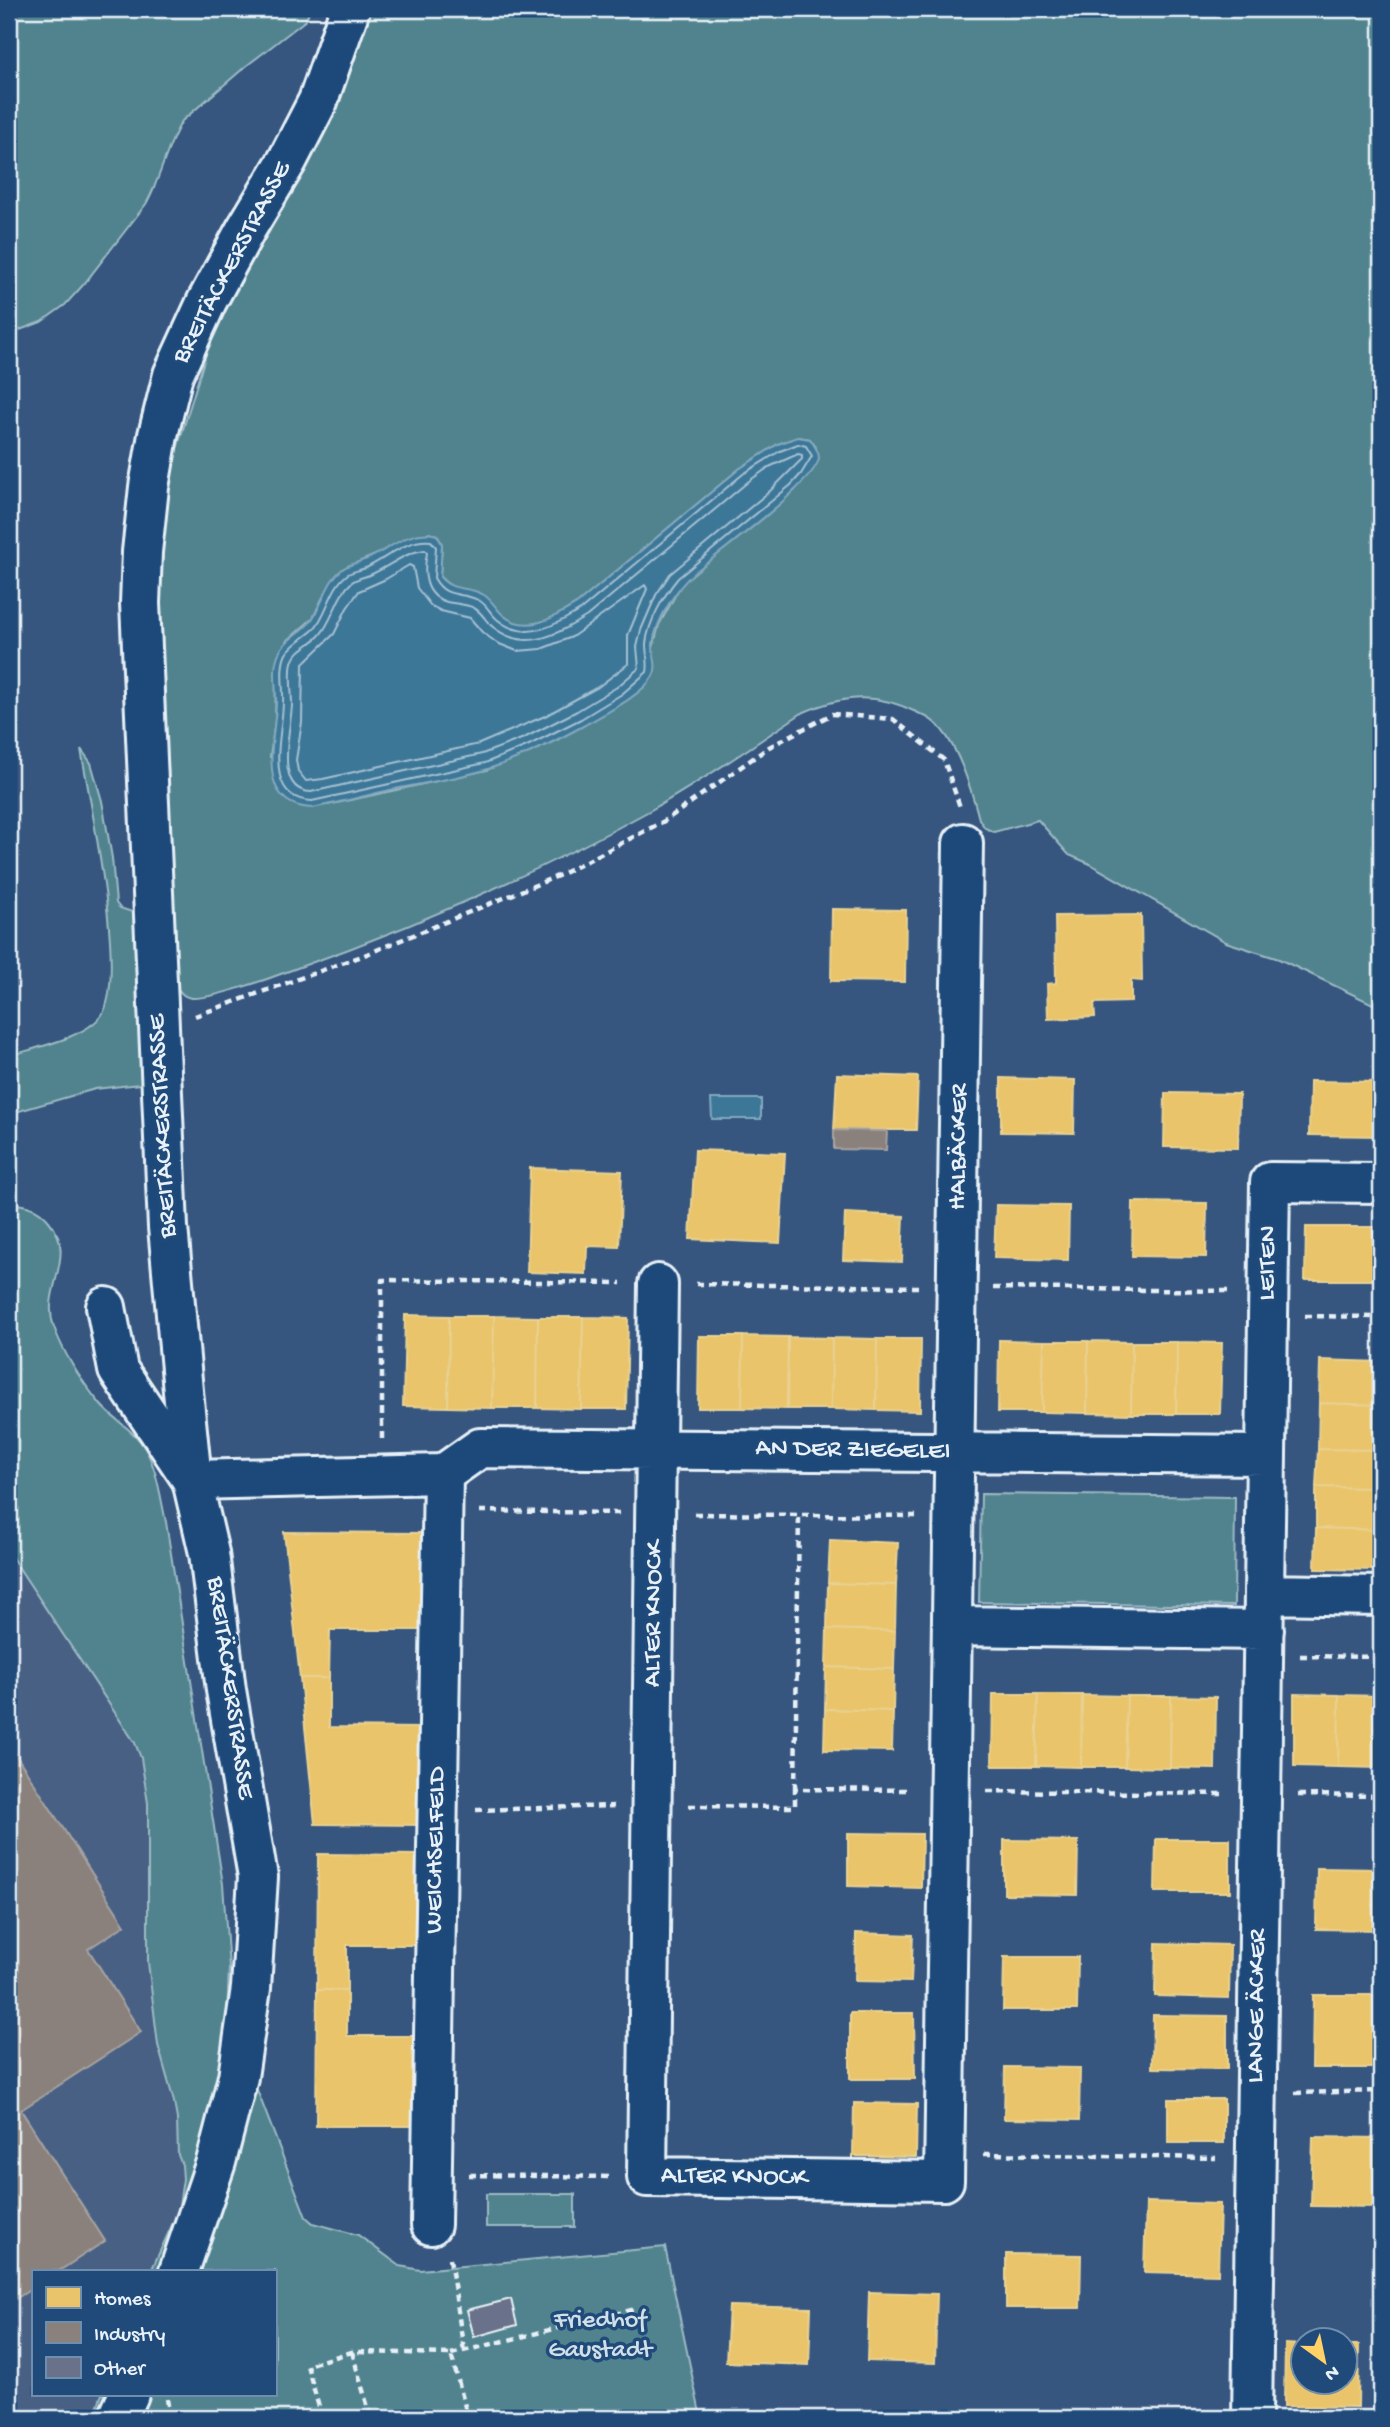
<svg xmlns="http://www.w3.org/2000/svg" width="1390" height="2427" font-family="'Gochi Hand',sans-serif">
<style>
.built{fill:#496185}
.green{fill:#51838e;stroke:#9cbac3;stroke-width:2;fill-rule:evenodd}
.water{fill:#3e7798;stroke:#82a8be;stroke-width:2}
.homes{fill:#e9c46a;stroke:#e9d295;stroke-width:2}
.industry{fill:#8a817c;stroke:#a6a3a1;stroke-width:2}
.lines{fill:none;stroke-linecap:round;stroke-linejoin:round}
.shore{stroke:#a4c0d2;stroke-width:2}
.building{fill:#6a728b;stroke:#e8f1f8;stroke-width:2}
.minor-casing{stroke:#e8f1f8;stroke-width:44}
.path{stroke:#e8f1f8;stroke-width:4.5;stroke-dasharray:7 5;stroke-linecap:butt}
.minor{stroke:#1f4a7a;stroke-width:38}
.labels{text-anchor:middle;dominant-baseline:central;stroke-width:7;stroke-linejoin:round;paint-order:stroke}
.street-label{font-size:26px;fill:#e8f1f8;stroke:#1f4a7a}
.park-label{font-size:26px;fill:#d1e0e8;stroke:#1f4a7a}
</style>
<rect width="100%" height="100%" fill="#36567f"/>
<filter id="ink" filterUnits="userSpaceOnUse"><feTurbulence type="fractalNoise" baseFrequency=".0143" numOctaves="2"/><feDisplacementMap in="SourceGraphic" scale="14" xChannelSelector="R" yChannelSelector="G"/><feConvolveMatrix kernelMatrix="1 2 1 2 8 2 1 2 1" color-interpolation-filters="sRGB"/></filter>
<g filter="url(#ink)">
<path class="built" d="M 9,1553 L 135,1743 L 141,1758 L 148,1803 L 148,1962 L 158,2045 L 177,2119 L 178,2155 L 182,2165 L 183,2179 L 178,2212 L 151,2271 L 33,2271 L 33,2394 L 102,2394 L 93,2418 L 9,2418 Z"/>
<path class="green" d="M 9,9 L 310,9 L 306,20 L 245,67 L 182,121 C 166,147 161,178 146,204 L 84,284 L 65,305 L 41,322 L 9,334 Z
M 370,9 L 1381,9 L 1381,1008 L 1279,959 L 1226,942 L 1088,863 L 1069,855 L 1038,820 L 994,832 L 985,828 L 979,819 C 972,792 960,751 942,730 C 935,721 926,716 916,712 C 875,692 843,695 802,713 C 752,746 703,781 651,810 C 535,874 414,927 289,971 C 268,979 212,999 192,998 C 182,997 178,989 173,982 L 158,612 L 164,507 L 177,449 L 211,338 L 236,286 L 268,234 L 329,120 ZM 798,437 L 810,439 L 816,447 L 795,490 L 682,583 L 659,625 L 653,648 L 612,709 L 557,740 L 487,770 L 328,805 L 270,757 L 275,720 L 276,675 L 287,641 L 313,618 L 323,597 L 344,568 L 428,533 L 437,535 L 442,544 L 440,577 C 452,590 467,596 482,604 C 493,610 504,619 516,623 C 536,631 561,613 578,603 L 739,469 L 778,444 Z
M 81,749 L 91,763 L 102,801 L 112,858 L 116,903 L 120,908 L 135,913 L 146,1078 L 140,1084 L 95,1089 L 9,1114 L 9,1056 C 34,1048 84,1038 101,1016 C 129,980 89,799 81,749 Z
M 17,1204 C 31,1206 40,1210 49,1221 C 79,1257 40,1289 54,1327 C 64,1355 83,1383 101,1405 C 112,1418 129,1427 140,1441 C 157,1463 160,1496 166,1522 L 223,1884 L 229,1968 L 227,2017 L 234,2030 L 262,2034 L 256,2087 L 306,2217 L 313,2223 L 358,2235 L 400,2266 L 420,2270 L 665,2247 L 701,2418 L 93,2418 L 102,2394 L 275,2394 L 275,2271 L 151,2271 L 178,2212 L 183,2179 L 182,2165 L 178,2155 L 177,2119 L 174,2102 L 158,2045 L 148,1962 L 148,1803 L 141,1758 L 135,1743 L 9,1553 L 9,1209 Z
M 981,1494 L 1235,1497 L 1234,1606 L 979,1602 Z
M 486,2194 L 575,2194 L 575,2227 L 486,2227 Z"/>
<path class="water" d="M 798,437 L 810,439 C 814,445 819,451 819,458 C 817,481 717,555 695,572 C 677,587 656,620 653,644 C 652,655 659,666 653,676 C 643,695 604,714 585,725 C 554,742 522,758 488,769 C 457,779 422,783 390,790 C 364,796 338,803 312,808 C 254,805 275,741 276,704 C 277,688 271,666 280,651 C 287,638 301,633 310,622 C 323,606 326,580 344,568 C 351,563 362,562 369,558 C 391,548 411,528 437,535 L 442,544 L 440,577 C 454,593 467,585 484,595 C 492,600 496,609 503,615 C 527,635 555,617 578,603 L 739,469 L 778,444 Z
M 711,1099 L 761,1099 L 761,1119 L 712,1119 Z"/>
<path class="homes" d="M 832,909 L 906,910 L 905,982 L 831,981 Z
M 1141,915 L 1142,981 L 1131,980 L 1131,1002 L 1094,1003 L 1095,1017 L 1048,1019 L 1047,984 L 1056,983 L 1055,916 Z
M 837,1074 L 918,1077 L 916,1130 L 834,1130 Z
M 1001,1078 L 1075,1080 L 1074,1133 L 1001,1132 Z
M 1310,1081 L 1381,1082 L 1381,1136 L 1309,1135 Z
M 1165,1093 L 1239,1094 L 1238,1148 L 1164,1147 Z
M 695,1150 L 785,1153 L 780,1243 L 690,1239 Z
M 530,1168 L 622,1171 L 619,1247 L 587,1246 L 586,1274 L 527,1272 Z
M 1133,1202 L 1207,1203 L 1206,1257 L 1132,1256 Z
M 996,1205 L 1069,1206 L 1068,1260 L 994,1258 Z
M 845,1213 L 904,1216 L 902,1262 L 843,1260 Z
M 1306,1227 L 1380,1227 L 1379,1280 L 1305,1280 Z
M 405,1315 L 449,1316 L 448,1407 L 403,1406 Z
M 449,1316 L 494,1316 L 492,1408 L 448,1407 Z
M 494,1316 L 538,1317 L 537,1408 L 492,1408 Z
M 538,1317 L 583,1317 L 581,1409 L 537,1408 Z
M 583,1317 L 628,1318 L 626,1409 L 581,1409 Z
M 699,1336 L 743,1336 L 742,1408 L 698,1408 Z
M 743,1336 L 788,1337 L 787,1409 L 742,1408 Z
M 788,1337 L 832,1338 L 831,1409 L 787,1409 Z
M 832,1338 L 877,1339 L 876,1410 L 831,1409 Z
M 877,1339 L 921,1339 L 920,1411 L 876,1410 Z
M 999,1340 L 1044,1341 L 1042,1412 L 998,1412 Z
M 1044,1341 L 1088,1341 L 1087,1413 L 1042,1412 Z
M 1088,1341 L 1132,1342 L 1131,1414 L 1087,1413 Z
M 1132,1342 L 1177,1342 L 1176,1414 L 1131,1414 Z
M 1177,1342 L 1222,1343 L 1220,1414 L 1176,1414 Z
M 1320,1360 L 1381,1362 L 1381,1405 L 1319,1403 Z
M 1319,1403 L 1381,1405 L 1381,1450 L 1318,1449 Z
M 1318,1449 L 1381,1450 L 1381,1488 L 1316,1487 Z
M 1316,1487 L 1381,1488 L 1381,1530 L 1316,1528 Z
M 1316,1528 L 1381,1530 L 1381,1570 L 1315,1569 Z
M 284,1532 L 424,1533 L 423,1630 L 330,1630 L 329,1678 L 300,1678 Z
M 830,1540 L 898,1543 L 896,1585 L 828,1583 Z
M 828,1583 L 896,1585 L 895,1631 L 827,1629 Z
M 827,1629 L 895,1631 L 894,1669 L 826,1667 Z
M 826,1667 L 894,1669 L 893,1711 L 825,1709 Z
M 300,1678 L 329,1678 L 329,1727 L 423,1728 L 422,1825 L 315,1824 Z
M 993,1694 L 1038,1694 L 1036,1766 L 992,1766 Z
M 1038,1694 L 1082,1695 L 1081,1767 L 1036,1766 Z
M 1294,1694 L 1339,1695 L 1338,1767 L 1294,1766 Z
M 1082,1695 L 1127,1696 L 1125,1767 L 1081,1767 Z
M 1339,1695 L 1381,1696 L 1381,1768 L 1338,1767 Z
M 1127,1696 L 1171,1696 L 1170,1768 L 1125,1767 Z
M 1171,1696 L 1216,1697 L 1215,1769 L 1170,1768 Z
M 825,1709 L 893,1711 L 892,1751 L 824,1750 Z
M 848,1833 L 922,1834 L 921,1888 L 848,1886 Z
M 1156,1839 L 1230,1839 L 1230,1892 L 1155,1892 Z
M 1004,1840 L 1078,1841 L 1077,1895 L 1004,1894 Z
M 318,1854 L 420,1855 L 420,1945 L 347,1945 L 347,1990 L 317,1990 Z
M 1317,1868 L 1381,1869 L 1381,1930 L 1316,1929 Z
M 856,1933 L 913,1935 L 911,1982 L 855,1981 Z
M 1156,1943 L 1230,1945 L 1229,1998 L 1155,1996 Z
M 1004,1957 L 1078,1957 L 1077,2010 L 1003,2010 Z
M 317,1990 L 347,1990 L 347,2036 L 419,2036 L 418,2126 L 316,2126 Z
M 1313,1995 L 1381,1995 L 1381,2068 L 1312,2068 Z
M 850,2013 L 914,2013 L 915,2079 L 850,2079 Z
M 1153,2015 L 1227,2016 L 1227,2069 L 1152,2068 Z
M 1005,2067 L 1080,2068 L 1079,2120 L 1004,2119 Z
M 1168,2099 L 1224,2099 L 1224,2143 L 1168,2143 Z
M 854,2103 L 917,2104 L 916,2157 L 853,2156 Z
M 1313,2137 L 1381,2138 L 1381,2207 L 1311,2206 Z
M 1146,2202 L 1220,2204 L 1218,2274 L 1144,2272 Z
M 1006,2254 L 1081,2255 L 1080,2308 L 1006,2308 Z
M 869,2292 L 937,2294 L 935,2363 L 867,2361 Z
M 729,2306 L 811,2308 L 809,2365 L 726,2362 Z
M 1285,2344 L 1302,2345 L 1302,2382 L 1344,2382 L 1344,2345 L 1359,2345 L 1358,2407 L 1284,2406 Z"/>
<path class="industry" d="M 834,1130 L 887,1131 L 886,1150 L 834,1149 Z
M 9,1744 L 125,1925 L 88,1949 L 141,2032 L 21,2110 L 105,2241 L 59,2271 L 33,2271 L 33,2288 L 9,2303 Z"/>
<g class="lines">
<path class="shore" d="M 798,444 L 806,446 L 812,456 L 801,474 L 791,485 L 678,578 C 664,595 648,622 646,644 C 646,654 649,663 647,672 L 622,694 L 581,719 L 527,746 L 485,763 L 312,801 C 261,799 283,734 283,702 C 284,688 279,668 286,654 C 293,643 305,638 314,629 C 328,613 330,587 348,574 C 353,571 362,570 368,567 C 388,557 408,538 431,541 L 436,547 L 434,578 C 447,601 461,590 480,601 C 487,605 491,615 498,620 C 526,643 556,625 582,609 L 743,474 L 780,451 Z
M 798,454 L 802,455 L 802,459 L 770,491 L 670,574 L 656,595 L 641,630 L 637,647 L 639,668 L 617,687 L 577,711 L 524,738 L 482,754 L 311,792 C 273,791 291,729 292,705 C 292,691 289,675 292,662 C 296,650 310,645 319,636 C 333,621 336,596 352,582 C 357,578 366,577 372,574 C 390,566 405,552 425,550 L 427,553 C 423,572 424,596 447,602 C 456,604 466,604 474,608 C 482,612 486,622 493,627 C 525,653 556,635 587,616 L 749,481 L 769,467 Z
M 409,565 L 413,567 L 417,588 L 431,606 L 441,611 L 470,618 L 482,632 L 497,643 L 517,651 L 541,649 L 572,637 L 645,585 L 647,589 L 628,635 L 628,664 L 598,687 L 545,716 L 479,744 L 323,779 L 306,781 L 298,771 L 296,760 L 302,722 L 303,664 L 334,634 L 347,608 L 359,591 L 386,579 Z"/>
</g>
<path class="building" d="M 511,2299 L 517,2325 L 474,2337 L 467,2310 Z"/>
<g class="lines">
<defs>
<path id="minor" d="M 658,1284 L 647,2177 L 944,2181 L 963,843
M 106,1307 L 118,1370 L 192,1480 L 443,1474 L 480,1448 L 1266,1455 L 1252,2418
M 1266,1455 L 1270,1182 L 1381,1183
M 1264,1594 L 1381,1596
M 953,1626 L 1264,1630
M 431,2225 L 443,1474
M 179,2271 L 216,2162 L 238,2077 L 251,1988 L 258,1877 L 226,1690 L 209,1553 L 192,1480 L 183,1391 L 168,1227 L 140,603 L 142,552 L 149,487 L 158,435 L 173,375 L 207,301 L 246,229 L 287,161 L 318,101 L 350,9
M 118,2418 L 129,2394"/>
</defs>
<use href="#minor" class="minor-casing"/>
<path class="path" d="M 195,1016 L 362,956 L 560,875 L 666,820 L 769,747 L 832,714 L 893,719 L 944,760 L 960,807
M 696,1284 L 918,1287
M 993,1288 L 1230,1291
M 1305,1316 L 1381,1317
M 382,1439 L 382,1280 L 621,1283
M 480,1511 L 619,1513
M 694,1514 L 916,1516
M 1300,1656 L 1381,1657
M 795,1789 L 799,1515
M 987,1791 L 1223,1794
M 1298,1795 L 1381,1796
M 689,1806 L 795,1807 L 795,1789 L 911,1790
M 476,1810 L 614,1806
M 1295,2093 L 1381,2091
M 984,2154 L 1216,2158
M 469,2175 L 611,2177
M 450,2259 L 464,2351
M 352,2352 L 371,2418
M 451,2354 L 636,2309
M 167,2399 L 170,2418
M 322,2418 L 307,2365 L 352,2352 L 451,2354 L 468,2418
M 672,2418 L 676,2418"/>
<use href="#minor" class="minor"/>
</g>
</g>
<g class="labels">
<g class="street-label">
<text transform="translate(233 263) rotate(-62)">BREITÄCKERSTRASSE</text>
<text transform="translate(164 1126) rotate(-93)">BREITÄCKERSTRASSE</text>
<text transform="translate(960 1147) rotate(-89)">HALBÄCKER</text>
<text transform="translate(1269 1263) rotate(-89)">LEITEN</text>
<text transform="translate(853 1451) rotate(1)">AN DER ZIEGELEI</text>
<text transform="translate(655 1614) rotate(-89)">ALTER KNOCK</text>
<text transform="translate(229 1688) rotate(82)">BREITÄCKERSTRASSE</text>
<text transform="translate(437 1850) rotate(-89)">WEICHSELFELD</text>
<text transform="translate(1258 2006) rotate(-89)">LANGE ÄCKER</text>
<text transform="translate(734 2178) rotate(1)">ALTER KNOCK</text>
</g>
<g class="park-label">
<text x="600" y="2321">Friedhof<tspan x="600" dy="30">Gaustadt</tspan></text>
</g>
</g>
<rect width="1390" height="2427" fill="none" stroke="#1f4a7a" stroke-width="35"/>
<rect x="18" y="18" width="1355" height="2392" fill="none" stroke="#e8f1f8" stroke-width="2.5" filter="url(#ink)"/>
<rect x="32" y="2270" width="245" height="126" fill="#1f4a7a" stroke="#6f8dac" stroke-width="2"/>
<rect x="46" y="2287" width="35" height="21" fill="#e9c46a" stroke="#6f8dac" stroke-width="2"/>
<text x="94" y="2304" font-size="21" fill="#e8f1f8">Homes</text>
<rect x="46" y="2322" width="35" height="21" fill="#8a817c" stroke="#6f8dac" stroke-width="2"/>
<text x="94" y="2340" font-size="21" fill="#e8f1f8">Industry</text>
<rect x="46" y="2357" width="35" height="21" fill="#6a728b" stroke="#6f8dac" stroke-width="2"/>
<text x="94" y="2374" font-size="21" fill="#e8f1f8">Other</text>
<g transform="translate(1324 2361) rotate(147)"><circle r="33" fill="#1f4a7a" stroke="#6f8dac" stroke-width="2"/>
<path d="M0-5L12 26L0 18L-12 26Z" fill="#ffd166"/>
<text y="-10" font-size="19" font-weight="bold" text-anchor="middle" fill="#e8f1f8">N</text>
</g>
</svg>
